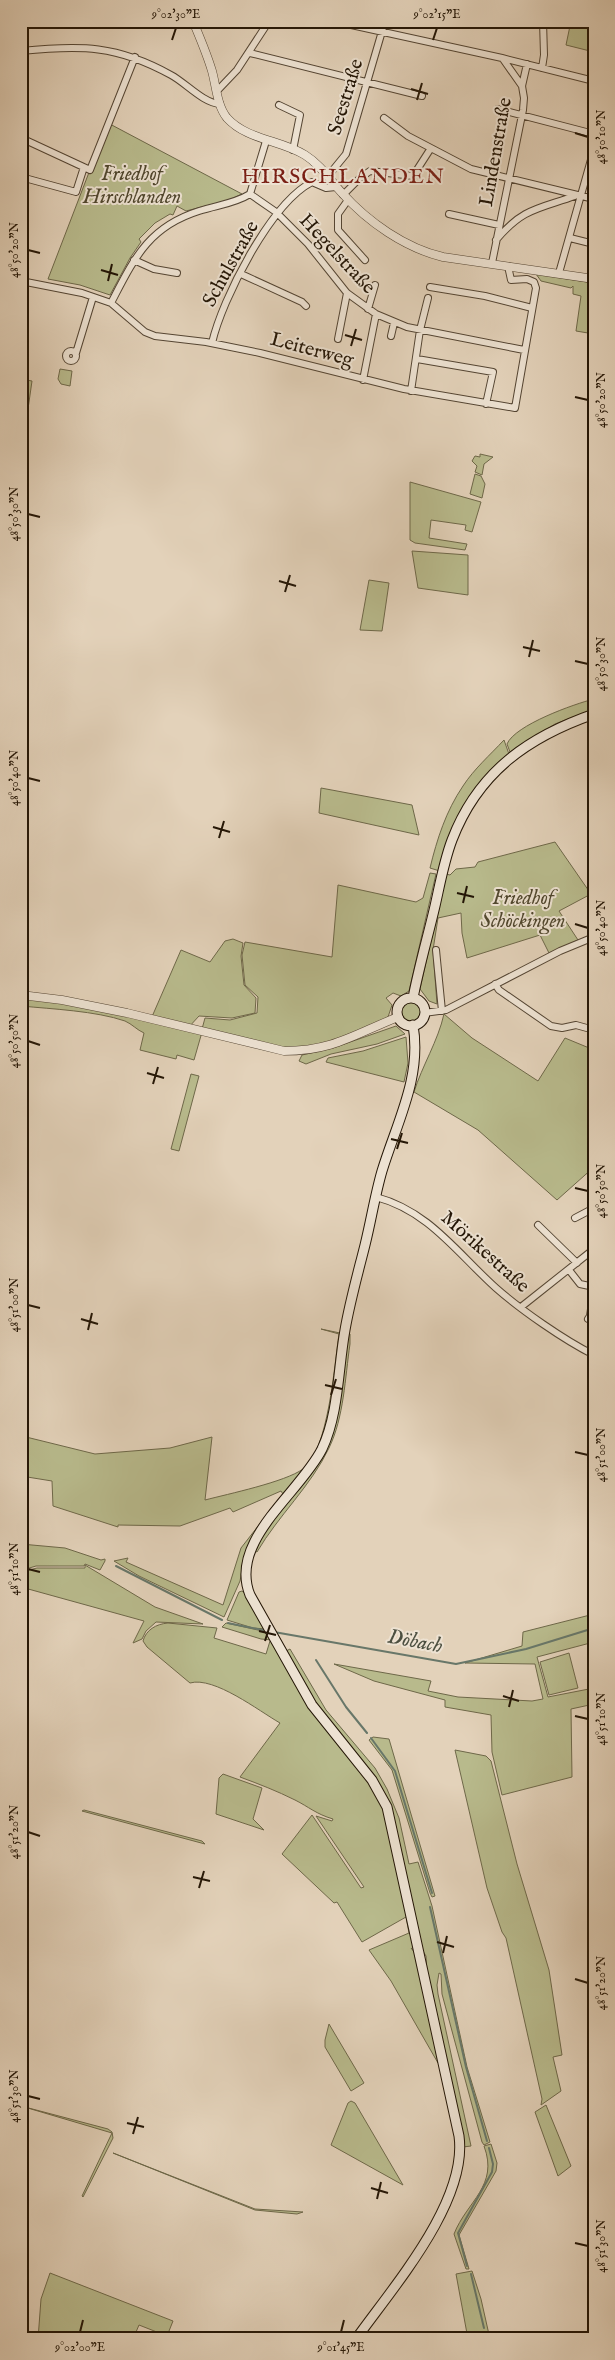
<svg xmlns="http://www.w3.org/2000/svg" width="615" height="2360" font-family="'IM FELL English',serif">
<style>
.green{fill:#b8ba8c;stroke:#6e6849}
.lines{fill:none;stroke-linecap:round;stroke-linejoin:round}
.stream{stroke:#687769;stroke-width:2}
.minor-casing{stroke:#544533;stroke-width:8}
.tertiary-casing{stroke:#544533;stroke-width:9}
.secondary-casing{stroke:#241606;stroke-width:11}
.minor{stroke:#ede2d2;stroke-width:6}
.tertiary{stroke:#ede2d2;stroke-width:8}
.secondary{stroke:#ede2d2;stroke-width:9}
.ticks{fill:none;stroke:#241606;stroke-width:2}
.labels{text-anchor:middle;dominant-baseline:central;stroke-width:4;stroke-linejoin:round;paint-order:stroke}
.street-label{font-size:20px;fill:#241606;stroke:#ede2d2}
.park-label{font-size:20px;font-style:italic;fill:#50472e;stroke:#ede2d2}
.water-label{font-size:21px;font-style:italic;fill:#4c4f40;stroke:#ede2d2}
.quarter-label{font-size:22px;letter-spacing:1px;fill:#7a1f14;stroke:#ede2d2}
.neatline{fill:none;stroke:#241606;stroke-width:2}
.ticks-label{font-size:12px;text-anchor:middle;fill:#241606}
</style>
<rect width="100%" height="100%" fill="#e3d2ba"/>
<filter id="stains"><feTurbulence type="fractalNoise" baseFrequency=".004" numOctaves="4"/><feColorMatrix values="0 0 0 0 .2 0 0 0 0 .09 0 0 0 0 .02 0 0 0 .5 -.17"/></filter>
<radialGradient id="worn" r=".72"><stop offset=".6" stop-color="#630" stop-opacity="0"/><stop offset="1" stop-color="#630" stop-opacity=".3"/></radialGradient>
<path class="green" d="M 571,21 L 594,25 L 594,52 L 566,45 Z
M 108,123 L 242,194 L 229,200 L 186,211 L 177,206 L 173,215 L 170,214 L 155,223 L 139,239 L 141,242 L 130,258 L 110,295 L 80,285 L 48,279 Z
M 536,274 L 594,283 L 594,334 L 576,331 L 581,296 L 573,294 L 573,286 L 571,288 L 541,281 Z
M 60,369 L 72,371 L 70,386 L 61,384 L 58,379 Z
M 21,379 L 32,381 L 27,416 L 21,415 Z
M 480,454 L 493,457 L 484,464 L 482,475 L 475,472 L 477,466 L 472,461 L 475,456 L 480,457 Z
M 475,474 L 481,476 L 485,484 L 482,498 L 470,494 Z
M 410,482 L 481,502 L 472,532 L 465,530 L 466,525 L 431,520 L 429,538 L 467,544 L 465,550 L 415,543 L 410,540 Z
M 412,551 L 468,555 L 468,595 L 418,588 Z
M 369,580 L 389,583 L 382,631 L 360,630 Z
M 594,699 L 594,709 L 555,724 L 510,752 L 507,744 C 515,725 574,704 594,699 Z
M 504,740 L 510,757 L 466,809 L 443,872 L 430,868 C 437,839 446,811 463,786 C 474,769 490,755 504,740 Z
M 321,788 L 412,805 L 419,835 L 319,813 Z
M 555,842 L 591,894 L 559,911 L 578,940 L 549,953 L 540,935 L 467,958 L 462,933 L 461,913 L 438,918 L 433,950 L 437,1004 L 429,1001 L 420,989 L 446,874 L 450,875 L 456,869 L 475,867 L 478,862 Z
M 430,873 L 436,874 L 409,991 L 401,996 L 393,993 L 386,998 L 392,1005 L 388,1017 L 343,1039 L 312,1046 L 286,1048 L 202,1029 L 205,1018 L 230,1020 L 257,1013 L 258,997 L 245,985 L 242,955 L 245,942 L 332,957 L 338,885 L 416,902 L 423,898 Z
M 233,939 L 243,943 L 241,956 L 244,985 L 256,998 L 255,1013 L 232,1018 L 199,1016 L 188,1028 L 202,1032 L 194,1060 L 177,1055 L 176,1059 L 140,1050 L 144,1033 C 137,1030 132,1024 125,1021 C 96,1011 52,1009 21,1006 L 21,995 L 151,1019 L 181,950 L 210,962 L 225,941 Z
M400 1012a11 11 0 1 1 22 0a11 11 0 1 1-22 0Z
M 444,1014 L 472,1038 L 538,1081 L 565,1038 L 594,1050 L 594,1167 L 557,1200 L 478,1130 L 414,1092 C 422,1066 438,1041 444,1014 Z
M 396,1026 L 405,1034 L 377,1044 L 331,1054 L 306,1064 L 299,1061 L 302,1055 L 333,1048 Z
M 406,1037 L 408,1063 L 404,1082 L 326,1062 L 328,1058 L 363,1051 Z
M 191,1074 L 199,1076 L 179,1151 L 171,1149 Z
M 321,1329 L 340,1333 L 329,1418 L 319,1449 L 243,1565 L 240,1581 L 224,1617 L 139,1576 L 114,1561 L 128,1558 L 126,1562 L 223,1605 L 241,1548 L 283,1494 L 281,1491 L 233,1512 L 230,1508 L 180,1526 L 118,1525 L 118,1527 L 53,1506 L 52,1481 L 21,1476 L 22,1436 L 95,1454 L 170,1448 L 212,1437 L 205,1500 C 228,1494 285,1482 303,1469 C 329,1449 334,1366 339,1334 Z
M 347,1333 L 350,1334 L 350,1344 C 345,1378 344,1417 329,1448 C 311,1486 278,1516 257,1552 L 251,1549 L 323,1446 Z
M 21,1544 L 65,1548 L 101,1560 L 105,1559 L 105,1561 L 100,1570 L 85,1564 L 84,1566 L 36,1566 L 26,1569 L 21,1575 Z
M 85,1565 L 155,1607 L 203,1624 L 156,1622 L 146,1631 L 142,1639 L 133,1643 L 144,1621 L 21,1587 L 21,1577 L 29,1570 L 37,1568 L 85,1568 Z
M 242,1591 L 246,1594 L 266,1629 L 253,1628 L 227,1620 L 239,1592 Z
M 594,1614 L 594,1642 L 537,1657 L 548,1697 L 594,1688 L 594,1704 L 571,1709 L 572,1777 L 502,1795 L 492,1752 L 491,1715 L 445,1707 L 445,1700 L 374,1681 L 334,1664 L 431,1681 L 428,1691 L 458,1697 L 532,1701 L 543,1699 L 535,1664 L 465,1663 L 522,1646 L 523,1632 Z
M 168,1623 L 217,1628 L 214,1638 L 266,1654 L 270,1641 L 273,1642 L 370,1782 L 385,1808 L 417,1953 L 411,1948 L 418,1957 L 438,2063 L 391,1981 L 369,1950 L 409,1933 L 406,1917 L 362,1942 L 337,1902 L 334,1903 L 282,1854 L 312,1815 L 361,1888 L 364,1887 L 316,1816 L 332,1821 L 333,1819 C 316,1814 309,1807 295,1800 C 277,1791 259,1784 240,1777 L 280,1723 C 259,1711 214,1676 190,1683 L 147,1647 L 143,1641 C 146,1630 156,1624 168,1623 Z
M 226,1623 L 267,1632 L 272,1640 L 261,1639 L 222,1627 Z
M 290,1649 L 326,1710 L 375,1768 L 387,1789 L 399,1818 L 409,1864 L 418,1862 L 432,1906 L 467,2067 L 490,2142 L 484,2145 L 482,2142 L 442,1994 L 441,1974 L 439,1973 L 437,1985 L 438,1994 L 471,2146 L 463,2147 L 427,1973 L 426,1956 L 421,1948 L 392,1814 L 315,1704 L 286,1651 Z
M 569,1653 L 578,1688 L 549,1695 L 540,1662 Z
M 373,1737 L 389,1739 L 435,1896 L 432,1897 L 430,1893 L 392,1770 L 369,1740 Z
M 455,1750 L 486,1756 L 491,1761 L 517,1864 L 549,1970 L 562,2055 L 553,2057 L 561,2091 L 541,2105 L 542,2099 L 506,1938 L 502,1932 L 487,1888 Z
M 223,1774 L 262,1788 L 253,1819 L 264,1830 L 216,1814 L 219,1778 Z
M 84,1810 L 202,1841 L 205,1844 L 82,1811 Z
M 329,2024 L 364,2083 L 351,2091 L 325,2047 L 325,2040 Z
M 351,2101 L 355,2103 L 403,2185 L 331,2145 L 348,2103 Z
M 546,2105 L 571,2166 L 558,2176 L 535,2112 Z
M 21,2106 L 108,2129 L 112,2132 L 113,2138 L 83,2197 L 82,2196 L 112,2133 Z
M 491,2144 L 497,2163 L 496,2171 L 459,2235 L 469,2269 L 466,2269 L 454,2234 C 467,2201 499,2186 484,2146 Z
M 113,2153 L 255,2209 L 303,2212 L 297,2214 L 255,2210 Z
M 472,2271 L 481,2299 L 490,2339 L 468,2339 L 456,2274 Z
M 50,2273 L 173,2321 L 167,2336 L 139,2325 L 133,2339 L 38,2339 L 41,2299 Z"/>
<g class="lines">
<path class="stream" d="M 116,1566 L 222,1620
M 228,1623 L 267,1631
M 274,1632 L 456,1664 L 526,1649 L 594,1628
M 316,1660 L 346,1707 L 367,1733
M 371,1738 L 395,1771 L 432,1893
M 430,1907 L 466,2067 L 487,2141
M 467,2266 L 458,2233 L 492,2172 L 493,2164 L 489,2148
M 471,2274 L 484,2328"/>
<defs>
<path id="minor" d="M 179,21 L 184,24
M 333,21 L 502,58 L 594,81
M 589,21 L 594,23
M 21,51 C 81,45 117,45 171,75 C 186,83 203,103 220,104
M 250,53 L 422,96
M 503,59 L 522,86
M 542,68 L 544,55 L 543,21
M 217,91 L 237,70 L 269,21
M 279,105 L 300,115 L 293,150
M 498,109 L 594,134
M 384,118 L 408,136 L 471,169 L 594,199
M 21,138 L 90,170 L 135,57
M 328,176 L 346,154 L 385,21
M 21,177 L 76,192 L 84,167
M 250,194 L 276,212 L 308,244 L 347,293 L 376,314 L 407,327 L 524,350
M 343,195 L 360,178 L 370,171 L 413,176 L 431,148
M 348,200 L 338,214 L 338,230 L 365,260
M 449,214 L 499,225
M 570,238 L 594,244
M 496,240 C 523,208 538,209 575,196
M 134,260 L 154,269 L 177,273
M 492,263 L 523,110 L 524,98 L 522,86 L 527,64
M 559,273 L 594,149
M 241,274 L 302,302 L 306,306
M 21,281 L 82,293 L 111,303 L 145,332 L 155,336 L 206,342 L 260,353 L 404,389 L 515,408 L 536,288 L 534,282 L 527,279 L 511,280 L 508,266
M 430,287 L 485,296 L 532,308
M 111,303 C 134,259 148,227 199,211 C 217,205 234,204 250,194 L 266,141
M 368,309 L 375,285
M 391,336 L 394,323
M 338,339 L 347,293
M 212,343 C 222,299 271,203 312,182 L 326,188 L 336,187
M66 356a5 5 0 1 1 10 0a5 5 0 1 1-10 0Z
M 76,353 L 93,297
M 417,359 L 493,372 L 486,404
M 363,380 L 376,314
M 411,391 L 420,330 L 428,298
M 436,950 L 442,1011
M 495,984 L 499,990 L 551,1026 L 562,1028 L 576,1025 L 594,1030
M 424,1013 L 446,1010 L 560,951 L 594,937
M 591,1174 L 594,1179
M 376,1197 C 429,1211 457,1253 496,1288 C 521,1310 564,1340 594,1355
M 575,1218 L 594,1208
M 538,1225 L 577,1263
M 569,1270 L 580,1284 L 594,1287
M 521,1307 L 594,1249
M 588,1319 L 590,1316 L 594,1288"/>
<path id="tertiary" d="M 193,21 C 200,38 207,54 212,71 C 216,85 217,106 227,118 C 247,140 281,140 305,155 C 321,165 330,180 342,193 C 368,222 405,248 443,257 L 594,279
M 21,995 L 62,1000 L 127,1013 L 284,1051 C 333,1051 355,1034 398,1017"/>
<path id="secondary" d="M 413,998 C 419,967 428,936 435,906 C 440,884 444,861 452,840 C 478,772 528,737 594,714
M397 1012a14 14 0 1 1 28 0a14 14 0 1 1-28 0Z
M 356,2339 C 393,2287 468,2202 459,2136 L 387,1807 L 372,1780 L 312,1705 L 250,1595 C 228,1541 300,1493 322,1449 C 339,1413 338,1368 345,1330 C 350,1301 358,1273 365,1245 C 371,1221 375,1195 382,1171 C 397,1122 422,1077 413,1025"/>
</defs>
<use href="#minor" class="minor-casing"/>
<use href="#tertiary" class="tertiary-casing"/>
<use href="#secondary" class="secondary-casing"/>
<use href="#minor" class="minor"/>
<use href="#tertiary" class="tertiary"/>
<use href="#secondary" class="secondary"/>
</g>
<path class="ticks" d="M 172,40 L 176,28M 433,40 L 437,28M 411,89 L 428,94M 417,100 L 422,83M 575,133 L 588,137M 28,250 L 40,253M 101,270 L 118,275M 108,281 L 112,264M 345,335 L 362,340M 351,346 L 356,329M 575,397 L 588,400M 28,514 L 40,517M 279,581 L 296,586M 285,592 L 290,575M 523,647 L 540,651M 529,657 L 533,640M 575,661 L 588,664M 28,778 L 40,781M 213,827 L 230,832M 219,838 L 224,821M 457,893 L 474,897M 463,903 L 467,886M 575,924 L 588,928M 28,1041 L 40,1045M 147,1073 L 164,1078M 153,1084 L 158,1067M 391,1139 L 408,1143M 397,1149 L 402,1133M 575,1188 L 588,1191M 28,1305 L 40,1308M 81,1319 L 98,1324M 88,1330 L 92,1313M 325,1385 L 342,1389M 331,1395 L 336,1379M 575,1452 L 588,1455M 28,1569 L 40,1572M 259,1631 L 276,1635M 265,1641 L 270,1625M 503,1696 L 519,1701M 509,1707 L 513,1690M 575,1716 L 588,1719M 28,1832 L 40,1836M 193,1877 L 210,1881M 199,1888 L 204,1871M 437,1942 L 454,1947M 443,1953 L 447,1936M 575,1979 L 588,1983M 28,2096 L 40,2099M 127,2123 L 144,2127M 133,2134 L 138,2117M 371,2188 L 388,2193M 377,2199 L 381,2182M 575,2243 L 588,2246M 80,2332 L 83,2320M 341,2332 L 344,2320"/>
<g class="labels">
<g class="street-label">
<text transform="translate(346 97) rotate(-73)">Seestraße</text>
<text transform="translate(496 152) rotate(-80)">Lindenstraße</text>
<text transform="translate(337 254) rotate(47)">Hegelstraße</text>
<text transform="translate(231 264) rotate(-61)">Schulstraße</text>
<text transform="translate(312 350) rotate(15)">Leiterweg</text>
<text transform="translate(485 1252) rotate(42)">Mörikestraße</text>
</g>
<g class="park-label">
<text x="132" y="174">Friedhof<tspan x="132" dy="23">Hirschlanden</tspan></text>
<text x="523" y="898">Friedhof<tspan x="523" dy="23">Schöckingen</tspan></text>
</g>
<g class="water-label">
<text transform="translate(415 1642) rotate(10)">Döbach</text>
</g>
<g class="quarter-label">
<text x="343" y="177">HIRSCHLANDEN</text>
</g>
</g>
<rect width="615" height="2360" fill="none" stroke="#e3d2ba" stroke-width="55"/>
<rect x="28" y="28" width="560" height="2304" class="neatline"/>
<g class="ticks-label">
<text x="176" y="18">9°02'30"E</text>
<text x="437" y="18">9°02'15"E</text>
<text transform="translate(601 137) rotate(-90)" y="4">48°50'10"N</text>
<text transform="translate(14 250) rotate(-90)" y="4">48°50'20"N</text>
<text transform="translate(601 400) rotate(-90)" y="4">48°50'20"N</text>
<text transform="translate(14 514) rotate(-90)" y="4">48°50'30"N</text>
<text transform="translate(601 664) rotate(-90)" y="4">48°50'30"N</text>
<text transform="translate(14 778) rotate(-90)" y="4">48°50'40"N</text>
<text transform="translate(601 928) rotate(-90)" y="4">48°50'40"N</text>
<text transform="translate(14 1041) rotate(-90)" y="4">48°50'50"N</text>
<text transform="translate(601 1191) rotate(-90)" y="4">48°50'50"N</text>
<text transform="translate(14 1305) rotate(-90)" y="4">48°51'00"N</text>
<text transform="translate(601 1455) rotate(-90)" y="4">48°51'00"N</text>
<text transform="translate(14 1569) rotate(-90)" y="4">48°51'10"N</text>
<text transform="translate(601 1719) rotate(-90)" y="4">48°51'10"N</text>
<text transform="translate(14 1832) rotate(-90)" y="4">48°51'20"N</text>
<text transform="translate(601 1983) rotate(-90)" y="4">48°51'20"N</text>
<text transform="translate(14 2096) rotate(-90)" y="4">48°51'30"N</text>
<text transform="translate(601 2246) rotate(-90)" y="4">48°51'30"N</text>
<text x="80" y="2351">9°02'00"E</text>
<text x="341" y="2351">9°01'45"E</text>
</g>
<rect width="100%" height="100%" filter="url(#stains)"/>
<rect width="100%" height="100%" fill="url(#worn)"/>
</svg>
